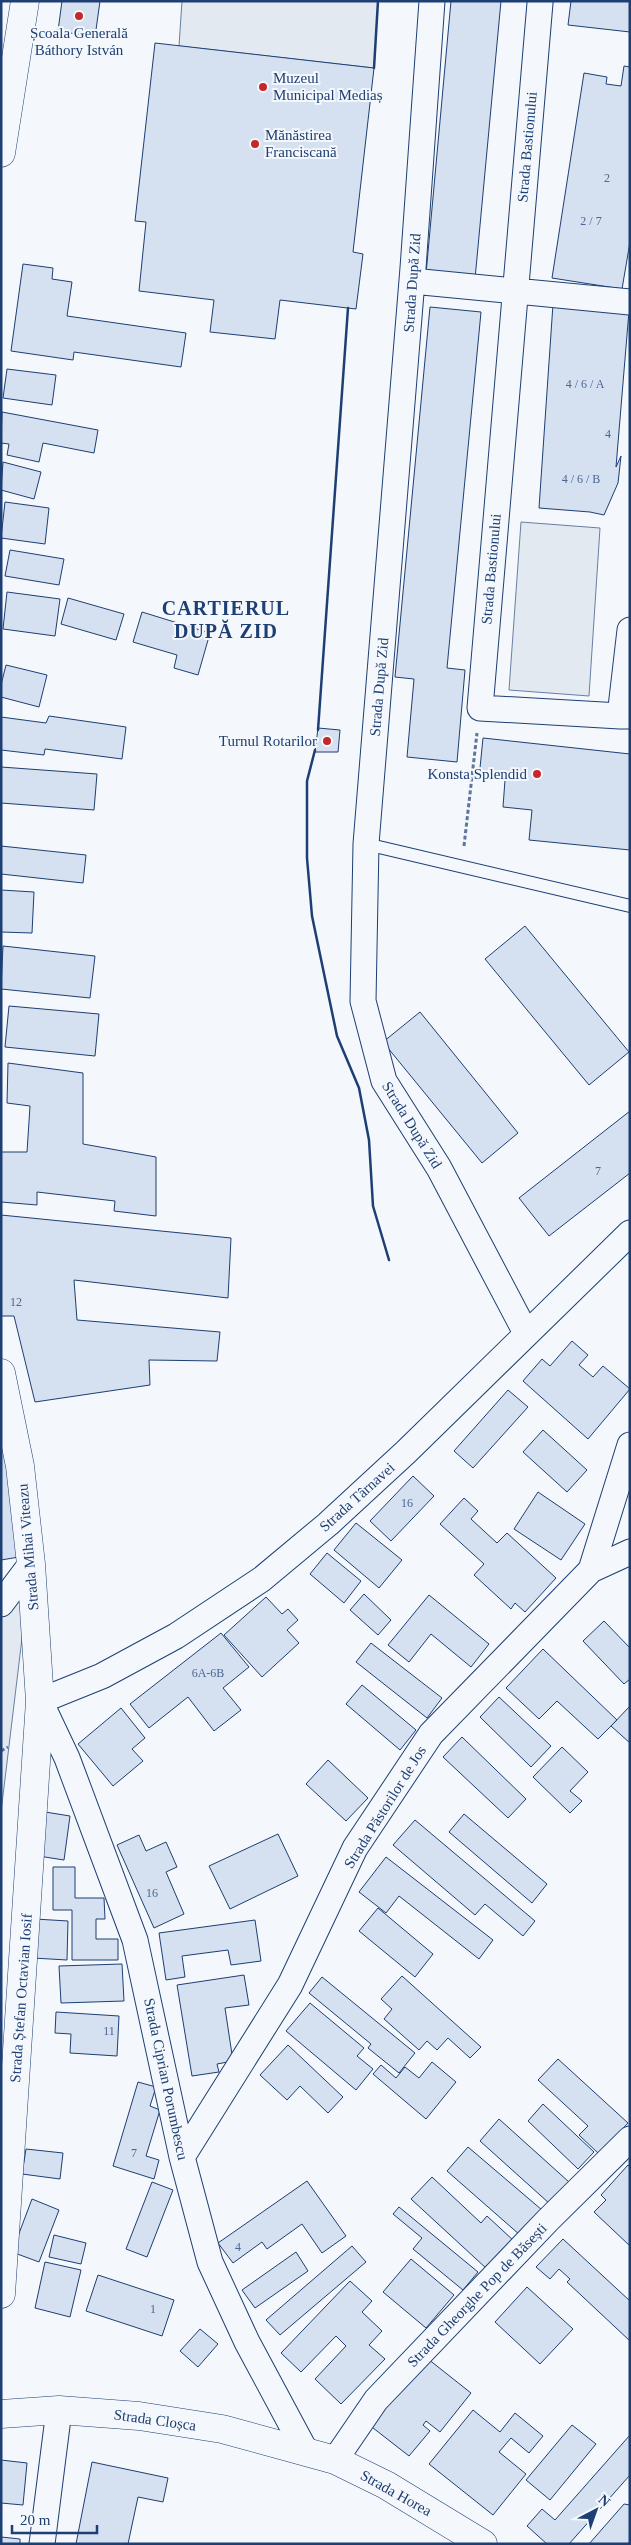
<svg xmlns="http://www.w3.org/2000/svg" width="631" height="2545" font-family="Georgia,serif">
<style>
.green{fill:#e3e9f0;stroke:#687fa3}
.building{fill:#d5e0f0;stroke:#1d3f73}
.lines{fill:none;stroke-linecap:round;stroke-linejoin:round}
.lane-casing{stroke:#1d3f73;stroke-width:14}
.street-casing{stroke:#1d3f73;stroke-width:27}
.primary-casing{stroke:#1d3f73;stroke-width:29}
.path{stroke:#5e769c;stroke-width:3;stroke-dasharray:4 2.5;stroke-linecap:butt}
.lane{stroke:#f4f7fb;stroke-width:12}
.street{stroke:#f4f7fb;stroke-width:25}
.primary{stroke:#f4f7fb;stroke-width:28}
.wall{stroke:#1d3f73;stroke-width:2.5}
.poi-dot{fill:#c62828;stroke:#f4f7fb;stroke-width:2}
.labels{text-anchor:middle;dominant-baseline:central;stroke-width:4;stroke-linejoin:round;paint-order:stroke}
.number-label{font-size:12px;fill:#4b6792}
.poi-label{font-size:15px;fill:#1d3f73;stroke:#f4f7fb;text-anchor:start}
.street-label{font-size:15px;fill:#1d3f73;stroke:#f4f7fb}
.district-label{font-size:20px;font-weight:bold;letter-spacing:1px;fill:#1d3f73;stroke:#f4f7fb}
</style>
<rect width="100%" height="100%" fill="#f4f7fb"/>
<path class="green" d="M 182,1 L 378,1 L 374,68 L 179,46 Z
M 521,522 L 600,528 L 589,696 L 509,690 Z
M 31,1564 L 1,1812 L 1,1604 Z"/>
<path class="building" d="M 62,1 L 100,1 L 95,37 L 58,31 Z
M 451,1 L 501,1 L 475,279 L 426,274 Z
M 571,1 L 630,1 L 630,32 L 568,25 Z
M 155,43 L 374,68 L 353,252 L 363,254 L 356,309 L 280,300 L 275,339 L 210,332 L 214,300 L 139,291 L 146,222 L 135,221 Z
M 624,66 L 630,67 L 630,242 L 622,289 L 552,278 L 584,73 L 607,77 L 606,84 L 621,86 Z
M 23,264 L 53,268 L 52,279 L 72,282 L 67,316 L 186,333 L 181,367 L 74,352 L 73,360 L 11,351 Z
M 553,304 L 629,311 L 616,467 L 621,456 L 618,483 L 604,515 L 590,512 L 539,508 Z
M 430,307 L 481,312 L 447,668 L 465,670 L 457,762 L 407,757 L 414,679 L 395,677 Z
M 7,369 L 56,375 L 52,405 L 3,398 Z
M 2,412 L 98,430 L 94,453 L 43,443 L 39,462 L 7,455 L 9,444 L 1,443 Z
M 3,462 L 41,472 L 34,499 L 1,490 Z
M 5,502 L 49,508 L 45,544 L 1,538 Z
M 10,550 L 64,559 L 59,585 L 5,576 Z
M 7,592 L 60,599 L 55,636 L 3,629 Z
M 68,598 L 124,614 L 116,640 L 61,624 Z
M 142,612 L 210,633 L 198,675 L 174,668 L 177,655 L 133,642 Z
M 6,665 L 47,675 L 39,707 L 1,697 L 1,685 Z
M 49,716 L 126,727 L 122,759 L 45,749 L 44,755 L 1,750 L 1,717 L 46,723 Z
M 318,728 L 340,730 L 338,752 L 315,752 Z
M 483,738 L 630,754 L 630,850 L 529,840 L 532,810 L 503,807 L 505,780 L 479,778 Z
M 1,767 L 97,774 L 94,810 L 1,803 Z
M 1,846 L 86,855 L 83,883 L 1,874 Z
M 1,890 L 34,892 L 32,933 L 1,932 Z
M 525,926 L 629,1052 L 589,1085 L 485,959 Z
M 3,946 L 95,956 L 90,998 L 1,989 Z
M 9,1006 L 99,1014 L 95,1056 L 5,1047 Z
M 420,1012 L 518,1133 L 482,1163 L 383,1042 Z
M 8,1063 L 83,1073 L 83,1144 L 156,1157 L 156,1216 L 114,1211 L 115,1201 L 37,1192 L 37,1205 L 1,1202 L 1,1152 L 27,1152 L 30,1106 L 7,1103 Z
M 630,1111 L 630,1173 L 549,1236 L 519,1198 Z
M 1,1215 L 231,1238 L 228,1298 L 74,1280 L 77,1320 L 220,1332 L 217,1361 L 149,1360 L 150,1385 L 35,1402 L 14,1316 L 1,1316 Z
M 572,1341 L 588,1355 L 579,1365 L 593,1377 L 603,1366 L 630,1389 L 588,1439 L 523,1381 L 542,1359 L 550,1366 Z
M 508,1390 L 528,1407 L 473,1468 L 454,1451 Z
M 1,1424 L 25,1556 L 1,1560 Z
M 543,1430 L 587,1470 L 567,1492 L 523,1452 Z
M 413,1476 L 434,1496 L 391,1541 L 370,1521 Z
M 538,1492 L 585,1524 L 561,1560 L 514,1529 Z
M 464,1498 L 478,1511 L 471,1519 L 497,1543 L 507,1533 L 556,1578 L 525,1612 L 515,1603 L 511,1609 L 474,1575 L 484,1564 L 440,1524 Z
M 356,1523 L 402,1560 L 379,1588 L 334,1550 Z
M 327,1553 L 361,1581 L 344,1603 L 310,1574 Z
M 364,1594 L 391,1620 L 378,1635 L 350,1610 Z
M 429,1595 L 489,1644 L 471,1667 L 431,1634 L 409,1662 L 388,1645 Z
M 266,1597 L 282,1614 L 288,1609 L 298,1620 L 287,1630 L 299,1643 L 262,1677 L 224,1635 Z
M 604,1621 L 630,1648 L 630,1679 L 624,1684 L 583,1641 Z
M 221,1633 L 249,1667 L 223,1688 L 241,1710 L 214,1731 L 188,1697 L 149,1728 L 130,1704 Z
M 371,1643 L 442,1698 L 427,1718 L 356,1662 Z
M 543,1649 L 617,1720 L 598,1739 L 557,1701 L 539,1719 L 506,1688 Z
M 362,1685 L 416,1730 L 400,1750 L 346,1704 Z
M 499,1697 L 551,1746 L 531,1767 L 480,1717 Z
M 630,1706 L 630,1743 L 611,1726 Z
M 121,1708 L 145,1738 L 132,1749 L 143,1761 L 113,1786 L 78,1744 Z
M 462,1737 L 526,1799 L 508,1818 L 443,1757 Z
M 562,1747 L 588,1772 L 570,1791 L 582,1801 L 570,1813 L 533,1777 Z
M 328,1760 L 368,1798 L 346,1821 L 306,1784 Z
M 39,1811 L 70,1816 L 64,1860 L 32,1855 Z
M 464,1814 L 547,1884 L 532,1903 L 449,1832 Z
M 415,1820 L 535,1921 L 523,1936 L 485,1904 L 475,1915 L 393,1845 Z
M 278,1834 L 298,1876 L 230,1909 L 209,1866 Z
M 139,1835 L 146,1851 L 166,1842 L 177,1867 L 166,1872 L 184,1914 L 154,1928 L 117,1845 Z
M 386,1857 L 493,1940 L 479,1959 L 399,1896 L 386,1913 L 359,1892 Z
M 53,1867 L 75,1867 L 75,1898 L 104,1898 L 105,1919 L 96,1919 L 96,1939 L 118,1939 L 118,1960 L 72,1960 L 72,1910 L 53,1910 Z
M 378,1908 L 433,1954 L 415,1977 L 359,1931 Z
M 35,1919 L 68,1921 L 67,1960 L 33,1958 Z
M 255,1920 L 261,1961 L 231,1965 L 228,1950 L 182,1956 L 185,1977 L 166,1980 L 159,1933 Z
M 122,1964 L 124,2001 L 61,2003 L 59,1966 Z
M 244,1975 L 249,2005 L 225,2008 L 233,2061 L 217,2064 L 219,2072 L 192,2076 L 177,1985 Z
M 402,1976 L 481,2047 L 470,2058 L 448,2038 L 437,2050 L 427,2041 L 419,2050 L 384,2019 L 392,2009 L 381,1999 Z
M 322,1977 L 415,2053 L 399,2073 L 368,2048 L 371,2044 L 309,1993 Z
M 310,2003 L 364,2048 L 357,2056 L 373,2069 L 356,2090 L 286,2031 Z
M 56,2012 L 119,2016 L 117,2056 L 70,2053 L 71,2034 L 55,2033 Z
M 288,2045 L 343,2097 L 328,2113 L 300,2086 L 287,2100 L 260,2075 Z
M 558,2059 L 628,2123 L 599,2154 L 579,2135 L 588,2126 L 538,2080 Z
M 432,2062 L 456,2082 L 426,2119 L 373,2074 L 381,2065 L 396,2078 L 405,2067 L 419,2078 Z
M 138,2082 L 156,2087 L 150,2106 L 160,2110 L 146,2156 L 159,2160 L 154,2179 L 113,2166 Z
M 543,2104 L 594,2152 L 578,2169 L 528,2121 Z
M 499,2119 L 569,2182 L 550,2204 L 480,2141 Z
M 468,2147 L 542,2210 L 520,2235 L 447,2171 Z
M 26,2149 L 63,2153 L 60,2179 L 22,2174 Z
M 628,2165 L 630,2167 L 630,2246 L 594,2212 L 606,2200 L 601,2195 Z
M 432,2177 L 481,2223 L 487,2216 L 514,2241 L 487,2269 L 411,2199 Z
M 307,2181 L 346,2236 L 322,2253 L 302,2224 L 267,2249 L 262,2242 L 233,2263 L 218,2243 Z
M 152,2182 L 173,2190 L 147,2257 L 126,2249 Z
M 32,2199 L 59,2210 L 39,2262 L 12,2252 Z
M 399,2207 L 478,2272 L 463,2290 L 413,2249 L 422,2238 L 393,2214 Z
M 54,2235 L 86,2243 L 81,2264 L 49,2257 Z
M 563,2239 L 630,2301 L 630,2341 L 567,2282 L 570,2279 L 559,2269 L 550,2279 L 536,2267 Z
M 352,2246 L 366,2262 L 280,2335 L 266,2320 Z
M 296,2252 L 308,2271 L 255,2308 L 242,2290 Z
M 411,2259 L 454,2295 L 426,2328 L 383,2292 Z
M 45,2262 L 81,2270 L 70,2317 L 35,2308 Z
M 98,2275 L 174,2300 L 162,2336 L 86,2311 Z
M 350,2281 L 372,2301 L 362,2312 L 382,2331 L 369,2345 L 385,2359 L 341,2404 L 315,2379 L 346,2346 L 336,2336 L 301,2372 L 281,2353 Z
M 527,2287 L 573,2329 L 540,2364 L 495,2322 Z
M 200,2329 L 218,2344 L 198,2367 L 180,2351 Z
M 423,2355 L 471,2393 L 440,2432 L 426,2421 L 423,2425 L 430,2431 L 409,2456 L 368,2424 Z
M 473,2410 L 500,2432 L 515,2413 L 543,2436 L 529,2453 L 511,2438 L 499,2452 L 526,2474 L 493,2515 L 429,2464 Z
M 572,2425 L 596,2444 L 550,2500 L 526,2480 Z
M 630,2435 L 630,2475 L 569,2544 L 547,2544 L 527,2526 L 542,2509 L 555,2520 Z
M 1,2460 L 27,2463 L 23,2505 L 1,2503 Z
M 92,2462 L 168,2478 L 163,2502 L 138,2497 L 128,2544 L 76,2544 Z
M 624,2504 L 630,2505 L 630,2541 L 628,2544 L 589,2544 Z
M 1,2537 L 20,2539 L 20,2544 L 1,2544 Z"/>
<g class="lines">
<defs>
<path id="lane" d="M 366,844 L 630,906"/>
<path id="street" d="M 432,1 L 413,268 L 366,844 L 363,1001 L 384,1081 L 439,1168 L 526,1333
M 540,3 L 480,708 L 620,716
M 412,281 L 630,302
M 630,630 L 620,716 L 630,716
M 591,1570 L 630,1445
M 1,1604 L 31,1564
M 182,2157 L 290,1985 L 355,1848 L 431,1734 L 591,1570 L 630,1552
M 306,2452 L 247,2342 L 210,2262 L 182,2157 L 135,1940 L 67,1758 L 40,1701 L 102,1676 L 176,1636 L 262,1579 L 328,1524 L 406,1452 L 630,1233
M 335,2460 L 376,2400 L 548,2220 L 630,2139
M 42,2544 L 59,2410"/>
<path id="primary" d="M 1,153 L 25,1
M 1,1373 L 20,1466 L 31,1564 L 40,1701 L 1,2294
M 1,2414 L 59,2410 L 139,2416 L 222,2429 L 306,2452 L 335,2460 L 386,2485 L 483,2544"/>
</defs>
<use href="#lane" class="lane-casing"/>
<use href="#street" class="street-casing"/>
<use href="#primary" class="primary-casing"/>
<path class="path" d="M 464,846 L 477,733
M 1,1751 L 8,1747"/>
<use href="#lane" class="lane"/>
<use href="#street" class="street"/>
<use href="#primary" class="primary"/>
<path class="wall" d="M 374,68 L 378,1
M 318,730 L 348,308
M 315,750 L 307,781 L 307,858 L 312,916 L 337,1036 L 359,1088 L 369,1140 L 373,1206 L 389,1260"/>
</g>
<g class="poi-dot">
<circle cx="79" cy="16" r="5"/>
<circle cx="263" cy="87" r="5"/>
<circle cx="255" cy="144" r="5"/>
<circle cx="327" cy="741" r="5"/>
<circle cx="537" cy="774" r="5"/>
</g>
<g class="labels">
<g class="number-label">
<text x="607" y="178">2</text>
<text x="591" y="221">2 / 7</text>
<text x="585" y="384">4 / 6 / A</text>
<text x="608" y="434">4</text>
<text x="581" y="479">4 / 6 / B</text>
<text x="598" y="1171">7</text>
<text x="16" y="1302">12</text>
<text x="407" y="1503">16</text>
<text x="208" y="1673">6A-6B</text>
<text x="152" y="1893">16</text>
<text x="109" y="2031">11</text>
<text x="134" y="2153">7</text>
<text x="238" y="2247">4</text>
<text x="153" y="2309">1</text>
</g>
<g class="poi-label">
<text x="79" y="33" text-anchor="middle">Școala Generală<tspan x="79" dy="17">Báthory István</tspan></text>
<text x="273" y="78">Muzeul<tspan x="273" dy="17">Municipal Mediaș</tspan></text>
<text x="265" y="135">Mănăstirea<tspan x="265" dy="17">Franciscană</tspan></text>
<text x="317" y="741" text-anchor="end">Turnul Rotarilor</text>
<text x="527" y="774" text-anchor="end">Konsta Splendid</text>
</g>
<g class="street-label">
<text transform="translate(527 147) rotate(-85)">Strada Bastionului</text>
<text transform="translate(412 283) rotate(-86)">Strada După Zid</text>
<text transform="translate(491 569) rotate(-85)">Strada Bastionului</text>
<text transform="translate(379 687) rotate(-85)">Strada După Zid</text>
<text transform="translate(412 1125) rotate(58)">Strada După Zid</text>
<text transform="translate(357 1497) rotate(-42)">Strada Târnavei</text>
<text transform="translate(28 1547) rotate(-95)">Strada Mihai Viteazu</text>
<text transform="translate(385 1807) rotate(-58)">Strada Păstorilor de Jos</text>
<text transform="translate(21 1998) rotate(-86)">Strada Ștefan Octavian Iosif</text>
<text transform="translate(166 2079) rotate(78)">Strada Ciprian Porumbescu</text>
<text transform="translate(477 2295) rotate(-46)">Strada Gheorghe Pop de Băsești</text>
<text transform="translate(155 2420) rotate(8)">Strada Cloșca</text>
<text transform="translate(396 2493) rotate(29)">Strada Horea</text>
</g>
<g class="district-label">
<text x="226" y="608">CARTIERUL<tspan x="226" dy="23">DUPĂ ZID</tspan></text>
</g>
</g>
<rect width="631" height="2545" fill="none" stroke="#1d3f73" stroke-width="5"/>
<g transform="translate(596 2510) rotate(41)" stroke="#f4f7fb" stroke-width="4" paint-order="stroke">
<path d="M0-4L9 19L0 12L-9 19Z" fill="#1d3f73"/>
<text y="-8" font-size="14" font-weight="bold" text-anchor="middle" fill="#1d3f73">N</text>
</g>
<path d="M12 2525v8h85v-8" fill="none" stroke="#1d3f73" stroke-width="2.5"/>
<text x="20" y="2525" font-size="15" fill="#1d3f73" stroke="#f4f7fb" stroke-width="4" paint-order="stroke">20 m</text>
</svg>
